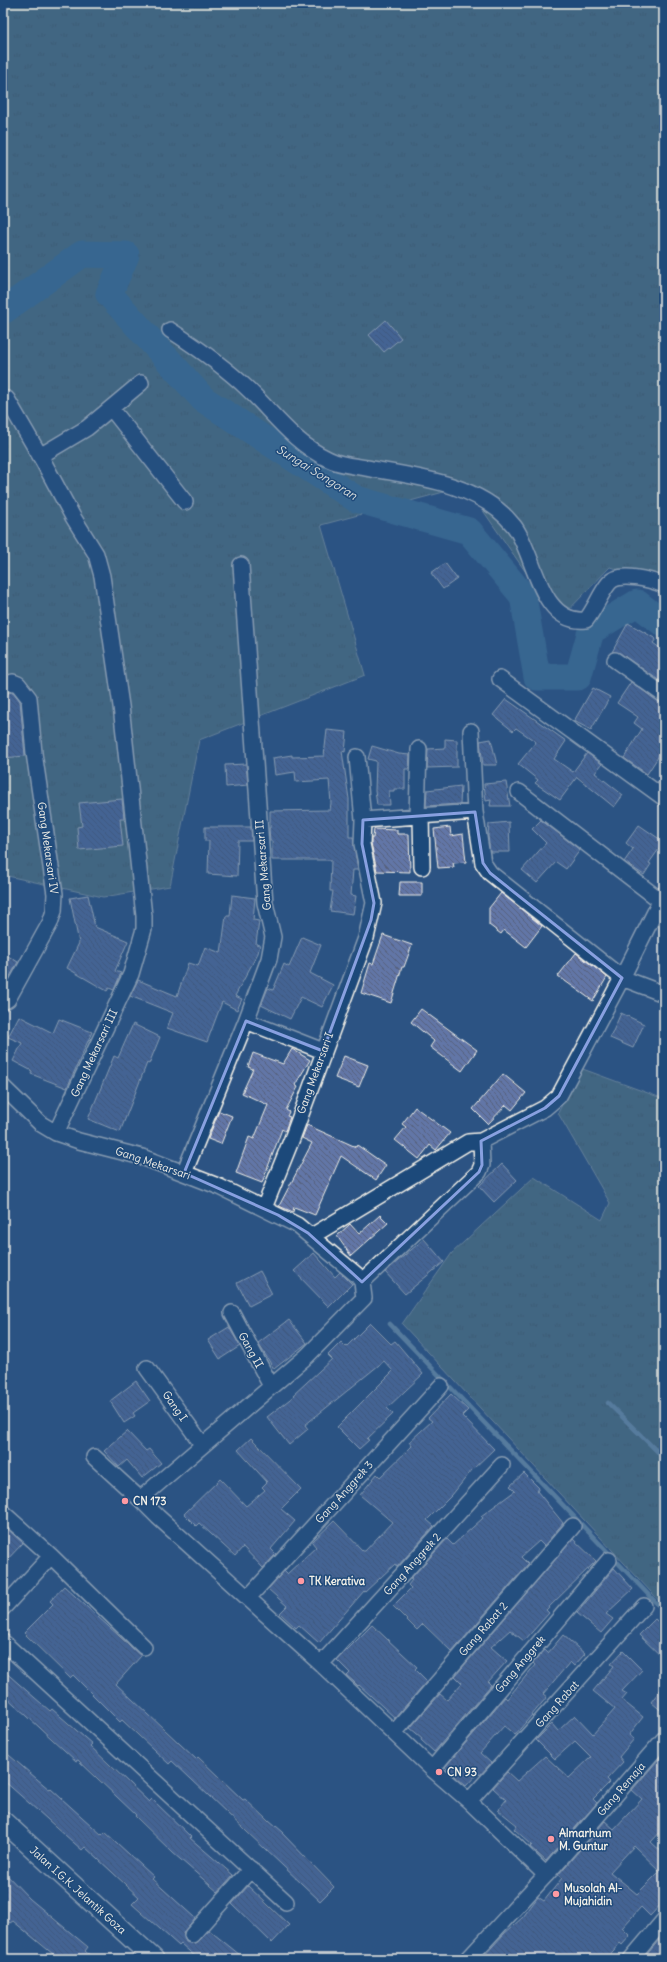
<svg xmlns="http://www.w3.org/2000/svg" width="667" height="1962" font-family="Delius,sans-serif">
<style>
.grass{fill:url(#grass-tufts);stroke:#a8b6b4}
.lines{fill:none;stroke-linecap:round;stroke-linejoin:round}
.stream{stroke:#8aabbd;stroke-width:4.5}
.river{stroke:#447ca0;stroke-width:27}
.building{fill:url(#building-back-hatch);stroke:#f4f1e8;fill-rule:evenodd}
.minor-casing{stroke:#f4f1e8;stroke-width:18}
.tertiary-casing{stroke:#f4f1e8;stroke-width:22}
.minor{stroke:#1f4a7a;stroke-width:15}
.tertiary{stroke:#1f4a7a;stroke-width:19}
.marked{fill:none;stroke:#88a0e0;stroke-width:3;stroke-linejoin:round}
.poi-dot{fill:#ff9aa2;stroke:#1f4a7a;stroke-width:1.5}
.labels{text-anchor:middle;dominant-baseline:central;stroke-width:3;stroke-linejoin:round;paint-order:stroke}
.street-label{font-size:11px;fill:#f4f1e8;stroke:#1f4a7a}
.poi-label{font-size:11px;font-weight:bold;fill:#f4f1e8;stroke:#1f4a7a;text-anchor:start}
.water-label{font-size:12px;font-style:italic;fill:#dadfdd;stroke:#1f4a7a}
</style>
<defs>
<pattern id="grass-tufts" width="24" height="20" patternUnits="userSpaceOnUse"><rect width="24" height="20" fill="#5b7c81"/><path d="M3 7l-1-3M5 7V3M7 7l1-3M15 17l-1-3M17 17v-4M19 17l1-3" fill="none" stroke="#536566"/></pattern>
<pattern id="building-back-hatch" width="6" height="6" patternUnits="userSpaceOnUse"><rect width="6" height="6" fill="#6276a7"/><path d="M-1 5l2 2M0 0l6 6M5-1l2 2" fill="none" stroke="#57617b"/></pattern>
</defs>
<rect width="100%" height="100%" fill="#2c5383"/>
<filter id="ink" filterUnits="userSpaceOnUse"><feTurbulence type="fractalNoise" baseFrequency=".025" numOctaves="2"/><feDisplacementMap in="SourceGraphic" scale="8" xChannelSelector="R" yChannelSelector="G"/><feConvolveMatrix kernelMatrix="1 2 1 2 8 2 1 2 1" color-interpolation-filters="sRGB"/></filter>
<g filter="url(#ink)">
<path class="grass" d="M 3,3 L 664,3 L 664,585 L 610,567 L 559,620 L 466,486 L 321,525 L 365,675 L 199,740 L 170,886 L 103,897 L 3,875 Z
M 580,1068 L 664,1099 L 664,1606 L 402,1324 L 452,1253 L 534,1177 L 602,1220 L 610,1203 L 558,1113 Z"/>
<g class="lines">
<path class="stream" d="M 390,1324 L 664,1611
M 608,1403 L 664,1458"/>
<path class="river" d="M 3,311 L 82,254 L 126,255 L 109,294 L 203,399 L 356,499 L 469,531 L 523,596 L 537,677 L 578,677 L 591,631 L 637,603 L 664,624"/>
</g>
<path class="building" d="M 386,320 L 401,338 L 384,352 L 369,335 Z
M 445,563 L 457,579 L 443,589 L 431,573 Z
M 628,623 L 656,639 L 653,643 L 664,651 L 664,684 L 620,653 L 612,652 Z
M 631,682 L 659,702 L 664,704 L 664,757 L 660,754 L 647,774 L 624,758 L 642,729 L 634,723 L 638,717 L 617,703 Z
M 593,688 L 610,697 L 591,730 L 574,721 Z
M 13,692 L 20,701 L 25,756 L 3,758 L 3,694 Z
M 506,699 L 566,741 L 554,759 L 573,772 L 587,753 L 602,764 L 595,773 L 623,795 L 614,807 L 577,777 L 560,800 L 535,783 L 538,780 L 518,764 L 536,742 L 516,728 L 513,731 L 493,715 Z
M 327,730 L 347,732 L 345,752 L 342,751 L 349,799 L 349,837 L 353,837 L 358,870 L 353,870 L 351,895 L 356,896 L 353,914 L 330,911 L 333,891 L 330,891 L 331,860 L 272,860 L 272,841 L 270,841 L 269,828 L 270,828 L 270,811 L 330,810 L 331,803 L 329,780 L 296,782 L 295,772 L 275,775 L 273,758 L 292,755 L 292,757 L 324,756 Z
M 445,739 L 457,740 L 457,767 L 427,768 L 428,749 L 445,748 Z
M 491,739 L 497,765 L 483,765 L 480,741 Z
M 372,746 L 399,754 L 410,755 L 409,769 L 405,769 L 405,789 L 394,789 L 394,791 L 389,791 L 390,805 L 377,805 L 375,791 L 376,761 L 368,759 Z
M 246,764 L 248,785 L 226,787 L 225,765 Z
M 506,782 L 510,806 L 490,806 L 491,800 L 486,801 L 484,784 Z
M 461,786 L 460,804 L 426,806 L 427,790 Z
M 122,799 L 124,819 L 120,819 L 123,846 L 79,850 L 77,827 L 82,826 L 79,803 Z
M 541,820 L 580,850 L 566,869 L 556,862 L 537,883 L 522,870 L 546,843 L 532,829 Z
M 509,822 L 510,852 L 490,852 L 488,836 L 489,824 Z
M 639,825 L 664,842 L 649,863 L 651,864 L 644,875 L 624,862 L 633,849 L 626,843 Z
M 205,827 L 251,827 L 252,841 L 238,841 L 237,876 L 208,874 L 209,841 L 205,841 Z
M 450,827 L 451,836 L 463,834 L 466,862 L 453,863 L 454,867 L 438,868 L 434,829 Z
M 374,829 L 397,830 L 397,834 L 409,834 L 410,872 L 377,871 L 371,843 L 371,838 L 373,838 Z
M 400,882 L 422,882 L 422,896 L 399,896 Z
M 501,893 L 542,926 L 526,947 L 504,930 L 501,934 L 489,925 L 489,908 Z
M 88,895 L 95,927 L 128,941 L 115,971 L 121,973 L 114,990 L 109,988 L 107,991 L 67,968 L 79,943 L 70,898 Z
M 232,895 L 255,898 L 253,920 L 259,921 L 256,944 L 260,945 L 258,953 L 235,996 L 242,999 L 237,1010 L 222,1002 L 207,1042 L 167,1028 L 173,1013 L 130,996 L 138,980 L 177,996 L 188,963 L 198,966 L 205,947 L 221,953 L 226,916 L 230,916 Z
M 383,935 L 412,945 L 404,967 L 402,967 L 391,1003 L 361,993 L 370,963 L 373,964 Z
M 302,937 L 321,945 L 310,973 L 333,985 L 322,1007 L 301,997 L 290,1019 L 261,1005 L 268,988 L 273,990 L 284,964 L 289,967 Z
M 3,953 L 18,962 L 3,989 Z
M 576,953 L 607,977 L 593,1001 L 558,976 Z
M 421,1009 L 477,1050 L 462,1071 L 430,1047 L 434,1041 L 411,1022 Z
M 621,1013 L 644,1024 L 633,1048 L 610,1038 Z
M 19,1016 L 53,1033 L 59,1019 L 92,1032 L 67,1088 L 31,1074 L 32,1071 L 13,1061 L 22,1043 L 8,1037 Z
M 133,1024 L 160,1037 L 149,1064 L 147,1063 L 120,1132 L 88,1119 L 114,1056 L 118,1058 Z
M 292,1049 L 310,1060 L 295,1085 L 298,1087 L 286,1110 L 289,1112 L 287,1116 L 290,1117 L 285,1131 L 282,1129 L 262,1183 L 236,1173 L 249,1137 L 254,1139 L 268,1105 L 242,1093 L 253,1069 L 248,1067 L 253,1053 L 283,1064 Z
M 344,1056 L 368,1065 L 359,1087 L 335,1078 Z
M 503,1074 L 526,1093 L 512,1110 L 506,1105 L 488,1124 L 473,1109 Z
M 415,1107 L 450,1133 L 436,1150 L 430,1145 L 419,1159 L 395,1140 L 406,1127 L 402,1124 Z
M 219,1111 L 232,1116 L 221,1144 L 208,1139 Z
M 307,1125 L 356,1147 L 357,1145 L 386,1165 L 376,1180 L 341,1156 L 315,1215 L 294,1207 L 293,1212 L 279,1206 L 312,1143 L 302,1138 Z
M 502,1164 L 517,1180 L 494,1202 L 479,1186 Z
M 380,1215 L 388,1223 L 351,1256 L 337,1236 L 350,1224 L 359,1234 Z
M 424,1239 L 444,1262 L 405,1294 L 385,1272 Z
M 314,1253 L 335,1277 L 340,1272 L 352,1284 L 329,1307 L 294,1271 Z
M 260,1271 L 272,1294 L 249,1306 L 237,1283 Z
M 289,1320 L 307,1343 L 274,1369 L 258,1343 Z
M 370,1323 L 391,1344 L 395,1341 L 423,1374 L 387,1408 L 393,1414 L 367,1439 L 369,1440 L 359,1449 L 337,1427 L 393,1371 L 384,1361 L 305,1425 L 308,1429 L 289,1445 L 267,1417 L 294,1396 L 293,1395 L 332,1359 L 328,1355 L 341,1342 L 346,1347 Z
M 229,1327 L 240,1346 L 220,1359 L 208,1340 Z
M 136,1381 L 150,1401 L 133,1413 L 135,1416 L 124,1423 L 110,1401 Z
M 451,1394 L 468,1410 L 462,1416 L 494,1449 L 472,1470 L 452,1495 L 427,1520 L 434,1526 L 397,1567 L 395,1564 L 365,1592 L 364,1591 L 319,1643 L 299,1625 L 296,1628 L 280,1613 L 287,1606 L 268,1589 L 284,1571 L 287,1574 L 316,1547 L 312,1542 L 334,1521 L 363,1551 L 365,1551 L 392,1522 L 360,1495 L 377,1474 L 380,1477 L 412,1446 L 409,1442 L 432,1421 L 428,1418 Z
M 127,1431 L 146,1451 L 149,1449 L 161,1463 L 142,1478 L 127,1460 L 119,1467 L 104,1451 Z
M 251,1438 L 301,1489 L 281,1509 L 295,1521 L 271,1549 L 276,1554 L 263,1568 L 243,1547 L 235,1556 L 199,1523 L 196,1526 L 184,1514 L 220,1479 L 246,1506 L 265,1490 L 262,1487 L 267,1482 L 238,1450 Z
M 524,1473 L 539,1488 L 537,1491 L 563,1523 L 544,1546 L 539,1541 L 521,1557 L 528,1564 L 452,1652 L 423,1624 L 417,1630 L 393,1606 L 411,1588 L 408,1585 L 412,1580 L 410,1579 L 447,1539 L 453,1545 L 483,1518 L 481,1516 L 515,1491 L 510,1486 Z
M 3,1525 L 23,1543 L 3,1564 Z
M 573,1539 L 596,1561 L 546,1610 L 549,1613 L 524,1641 L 510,1630 L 491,1647 L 507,1661 L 488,1682 L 491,1685 L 434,1752 L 421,1740 L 422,1738 L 410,1728 L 440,1694 L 447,1700 L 462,1683 L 455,1676 Z
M 614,1568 L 633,1589 L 606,1614 L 613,1619 L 601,1633 L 577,1613 Z
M 64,1586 L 141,1656 L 116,1684 L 196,1759 L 198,1757 L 243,1800 L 245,1799 L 268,1821 L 269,1820 L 283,1832 L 282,1833 L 334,1887 L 320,1901 L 172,1761 L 169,1764 L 122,1720 L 120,1722 L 73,1675 L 70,1678 L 24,1633 L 53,1604 L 50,1601 Z
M 655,1619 L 664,1627 L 664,1659 L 639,1635 Z
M 372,1625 L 417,1667 L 415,1669 L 427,1681 L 395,1718 L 359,1685 L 358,1686 L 353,1681 L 347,1676 L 350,1673 L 337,1660 Z
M 563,1635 L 585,1654 L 574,1666 L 570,1662 L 543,1694 L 547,1697 L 515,1735 L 504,1726 L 480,1753 L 491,1763 L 480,1775 L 478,1773 L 466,1786 L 445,1767 L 505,1697 L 507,1699 L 535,1665 L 533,1663 L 545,1650 L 548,1653 Z
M 623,1651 L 642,1670 L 622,1691 L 627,1694 L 622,1700 L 643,1717 L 629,1735 L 634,1739 L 619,1757 L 623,1762 L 607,1779 L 610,1782 L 593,1799 L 597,1803 L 546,1861 L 530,1847 L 532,1845 L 514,1829 L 517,1825 L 498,1810 L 506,1800 L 493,1788 L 507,1772 L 517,1781 L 545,1756 L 569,1778 L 591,1757 L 575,1741 L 555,1759 L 536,1740 L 552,1724 L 558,1731 L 575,1715 L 593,1734 L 615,1709 L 593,1691 L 614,1666 L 611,1664 Z
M 3,1670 L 50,1711 L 52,1709 L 92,1744 L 90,1746 L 149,1802 L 152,1799 L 191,1837 L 190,1838 L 233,1875 L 218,1892 L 173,1853 L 135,1816 L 136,1815 L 78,1760 L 76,1761 L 3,1694 Z
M 664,1685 L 664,1713 L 651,1702 Z
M 3,1750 L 50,1790 L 51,1789 L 102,1835 L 105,1832 L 154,1877 L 152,1879 L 195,1918 L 183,1933 L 186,1942 L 195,1943 L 209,1930 L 245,1959 L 198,1959 L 181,1944 L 179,1946 L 132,1904 L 139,1897 L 85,1847 L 82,1850 L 3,1780 Z
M 664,1753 L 664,1828 L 651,1842 L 664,1854 L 664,1901 L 650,1916 L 641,1907 L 622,1928 L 630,1936 L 622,1945 L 620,1943 L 606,1959 L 481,1959 L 504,1934 L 523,1917 L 538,1897 L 544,1901 L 562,1878 L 558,1875 L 605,1821 L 614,1829 L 642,1799 L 632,1790 ZM 634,1846 L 660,1871 L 637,1894 L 610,1872 Z
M 3,1871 L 30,1899 L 88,1947 L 85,1951 L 94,1959 L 59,1959 L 13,1921 L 10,1923 L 3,1917 Z
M 248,1886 L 289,1925 L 272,1943 L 232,1904 Z
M 664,1934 L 664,1959 L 643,1959 Z"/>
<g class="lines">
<defs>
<path id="minor" d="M 170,330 C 198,348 225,367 249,390 C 274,414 295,444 328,459 C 341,466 358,466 372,469 C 421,477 482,485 514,526 C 535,553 539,625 586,620 C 595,609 600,594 609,583 C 619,571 651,580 664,585
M 7,399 L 43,461 L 73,517 L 96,554 L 102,576 L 121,706 L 144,916 L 144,929 L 131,974 L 56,1133
M 111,408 L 185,502
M 40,456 L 87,428 L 141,383
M 615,660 L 664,695
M 500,679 L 664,798
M 3,685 L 13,682 L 18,684 L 29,698 L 34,753 L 55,894 L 54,911 L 50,923 L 8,999 L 3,1002
M 471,731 L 475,812 L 483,863 L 490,873 L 622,978 L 664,994
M 519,792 L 661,901
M 417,816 L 419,749
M 421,816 L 422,867
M 363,820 L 475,812
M 246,1021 L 323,1051
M 3,1087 L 41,1124 L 56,1133 L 79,1141 L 142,1157 L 184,1173 L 220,1187 L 297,1225 L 358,1276 L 362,1282 L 364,1298 L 307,1356 L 140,1499
M 184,1173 L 246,1021 L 269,959 L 273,937 L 265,903 L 241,565
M 264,1208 L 293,1136 L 366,938 L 374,903 L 362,844 L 363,820 L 357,757
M 312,1236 L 468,1142 L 481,1141 L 545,1108 L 559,1096 L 622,978 L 664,894
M 362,1282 L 479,1172 L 482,1165 L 481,1141
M 232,1313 L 271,1386
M 147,1368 L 202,1444
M 94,1457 L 140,1499 L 158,1517 L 321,1664 L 432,1769 L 469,1801 L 546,1875 L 468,1959
M 3,1513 L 51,1556 L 144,1647
M 248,1598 L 441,1386
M 3,1608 L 51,1556
M 3,1642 L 286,1902
M 321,1664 L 502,1465
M 394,1733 L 573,1526
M 432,1769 L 609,1560
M 469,1801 L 644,1606
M 546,1875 L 664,1739
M 192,1935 L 251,1869
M 631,1959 L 664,1920"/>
<path id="tertiary" d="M 3,1821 L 154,1959"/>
</defs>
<use href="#minor" class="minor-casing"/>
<use href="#tertiary" class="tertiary-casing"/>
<use href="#minor" class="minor"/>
<use href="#tertiary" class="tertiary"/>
</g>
</g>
<path d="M0 0H667V1962H0ZM 475,812 L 483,863 L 490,873 L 622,978 L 559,1096 L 545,1108 L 481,1141 L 482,1165 L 479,1172 L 362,1282 L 308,1233 L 278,1215 L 184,1173 L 246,1021 L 323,1051 L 371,920 L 374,903 L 362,844 L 363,820 Z" fill="#2c5383" fill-opacity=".55" fill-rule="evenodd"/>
<path class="marked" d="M 475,812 L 483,863 L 490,873 L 622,978 L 559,1096 L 545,1108 L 481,1141 L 482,1165 L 479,1172 L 362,1282 L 308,1233 L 278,1215 L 184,1173 L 246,1021 L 323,1051 L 371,920 L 374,903 L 362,844 L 363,820 Z"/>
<g class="poi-dot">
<circle cx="125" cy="1501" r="4"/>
<circle cx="301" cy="1581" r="4"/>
<circle cx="439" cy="1772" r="4"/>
<circle cx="551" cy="1839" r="4"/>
<circle cx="556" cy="1894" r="4"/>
</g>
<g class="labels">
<g class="street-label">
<text transform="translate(48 848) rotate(82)">Gang Mekarsari IV</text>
<text transform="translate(263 865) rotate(-95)">Gang Mekarsari II</text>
<text transform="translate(94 1053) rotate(-65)">Gang Mekarsari III</text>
<text transform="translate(315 1073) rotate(-70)">Gang Mekarsari I</text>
<text transform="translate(153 1163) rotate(19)">Gang Mekarsari</text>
<text transform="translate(251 1350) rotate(61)">Gang II</text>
<text transform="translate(175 1406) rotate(55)">Gang I</text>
<text transform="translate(344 1492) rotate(-48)">Gang Anggrek 3</text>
<text transform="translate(412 1564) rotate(-48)">Gang Anggrek 2</text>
<text transform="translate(483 1629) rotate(-49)">Gang Rabat 2</text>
<text transform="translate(520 1664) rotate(-50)">Gang Anggrek</text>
<text transform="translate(557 1704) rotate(-48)">Gang Rabat</text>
<text transform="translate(621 1789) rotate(-49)">Gang Remaja</text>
<text transform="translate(78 1890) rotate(42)">Jalan I.G.K. Jelantik Goza</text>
</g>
<g class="poi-label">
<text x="133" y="1501">CN 173</text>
<text x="309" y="1581">TK Kerativa</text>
<text x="447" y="1772">CN 93</text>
<text x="559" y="1833">Almarhum<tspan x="559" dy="13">M. Guntur</tspan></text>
<text x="564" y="1888">Musolah Al-<tspan x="564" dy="13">Mujahidin</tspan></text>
</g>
<g class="water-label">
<text transform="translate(317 472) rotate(32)">Sungai Songoran</text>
</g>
</g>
<rect width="667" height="1962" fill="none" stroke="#1f4a7a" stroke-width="16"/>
<rect x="8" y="8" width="651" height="1946" fill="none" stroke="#f4f1e8" stroke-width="1.5" filter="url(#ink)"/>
</svg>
